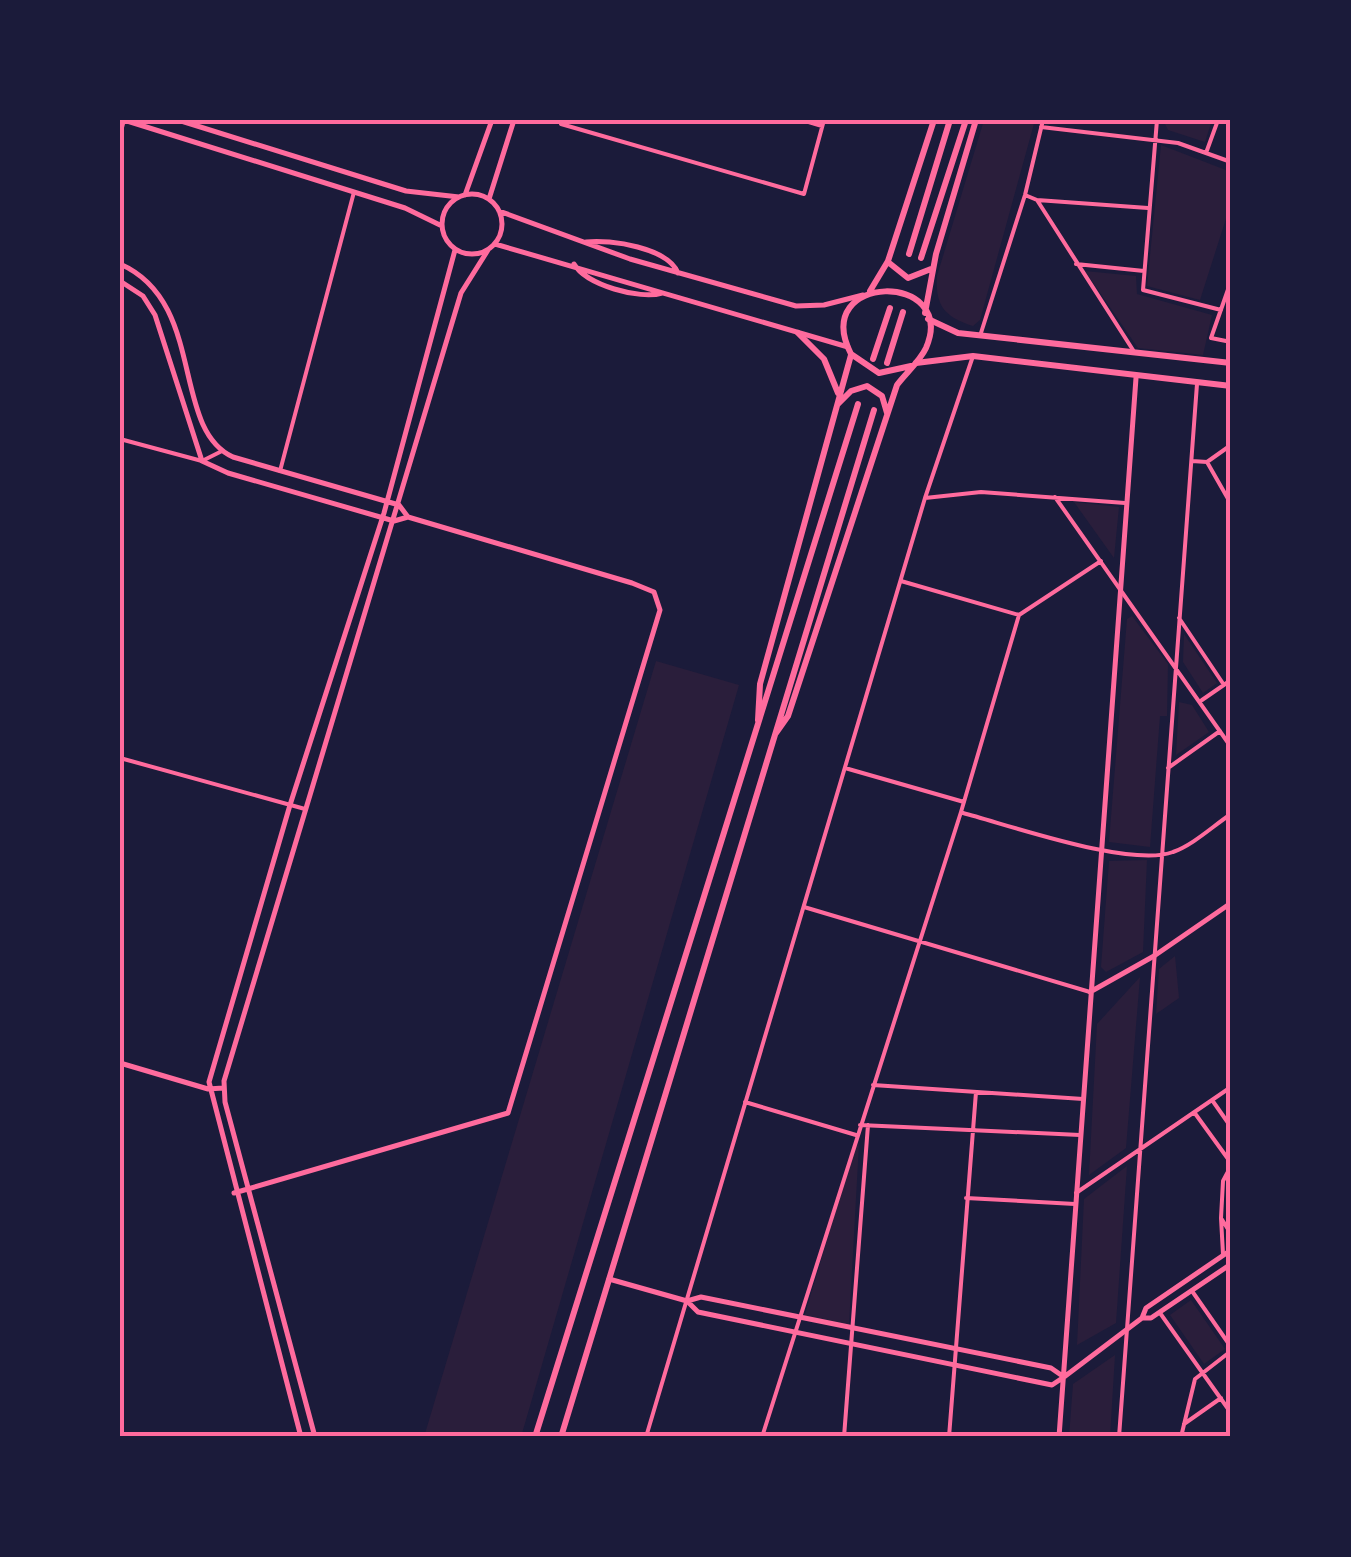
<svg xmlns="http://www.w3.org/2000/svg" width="1351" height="1557" font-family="Lato,sans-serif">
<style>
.green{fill:#2a1e3b}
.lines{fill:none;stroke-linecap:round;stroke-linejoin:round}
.minor{stroke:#ff6b9d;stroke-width:4}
.tertiary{stroke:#ff6b9d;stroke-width:5}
.secondary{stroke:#ff6b9d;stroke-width:6}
.trunk{stroke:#ff6b9d;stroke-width:6}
.neatline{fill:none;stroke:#ff6b9d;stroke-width:4}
</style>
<rect width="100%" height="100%" fill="#1b1b3a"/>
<path class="green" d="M 984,120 L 1035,120 L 980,320 L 973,326 C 945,317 935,306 937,276 Z
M 1212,120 L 1205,142 L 1168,130 L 1164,122 Z
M 1161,145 L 1231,172 L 1231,203 L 1200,300 L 1147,286 Z
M 1085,271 L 1136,276 L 1137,294 L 1212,315 L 1203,355 L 1138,348 Z
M 1074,502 L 1119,507 L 1114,558 Z
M 1132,616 L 1168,664 L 1167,716 L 1160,716 L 1150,847 L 1109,842 L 1127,619 Z
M 1184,634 L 1217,683 L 1203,693 L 1183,662 Z
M 656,661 L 739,685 L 521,1437 L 424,1437 Z
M 1179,702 L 1192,705 L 1209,732 L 1176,755 Z
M 1147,860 L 1143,952 L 1106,972 L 1101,967 L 1109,861 Z
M 1175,956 L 1179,998 L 1156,1014 L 1159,969 Z
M 1140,977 L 1126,1148 L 1089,1175 L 1097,1024 Z
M 859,1144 L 849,1325 L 804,1317 L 855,1147 Z
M 1127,1166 L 1116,1323 L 1077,1345 L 1084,1199 Z
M 1191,1300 L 1225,1349 L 1204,1364 L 1170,1315 Z
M 1115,1355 L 1110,1437 L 1069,1437 L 1073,1384 Z"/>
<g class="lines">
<path class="minor" d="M 562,120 L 561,124 L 804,194 L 824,120
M 802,120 L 822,126
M 1157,120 L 1143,290 L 1221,310
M 1041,127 L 1178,143 L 1231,162
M 120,135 L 124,120
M 1206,153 L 1218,120
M 1025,195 L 1037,200 L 1148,208
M 1037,200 L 1133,350
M 1076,264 L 1144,271
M 1231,281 L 1211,338 L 1231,342
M 980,336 L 1025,195 L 1043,120
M 120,439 L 202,461 L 222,451
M 1192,461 L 1207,462 L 1231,445
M 1207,462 L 1231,504
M 280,471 L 354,192
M 1055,497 L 1231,747
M 925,498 L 981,492 L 1125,503
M 901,581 L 1019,615
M 1179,618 L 1224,685
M 1202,700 L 1231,680
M 120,758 L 305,809
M 845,768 L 964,802
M 1168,768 L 1220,731
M 963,813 C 1009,825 1131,868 1173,852 C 1193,845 1213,826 1231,814
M 804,907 L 1090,992
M 873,1085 L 1083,1099
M 1212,1100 L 1231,1127
M 745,1102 L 856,1135
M 1194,1112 L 1231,1163
M 860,1125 L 1080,1135
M 1076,1193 L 1231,1087
M 966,1198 L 1075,1204
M 1221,1218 L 1223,1181 L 1231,1166
M 1223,1254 L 1221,1218 L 1231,1234
M 1192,1291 L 1231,1347
M 1160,1313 L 1231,1413
M 1184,1424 L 1221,1398
M 646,1437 L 925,498 L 973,356
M 762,1437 L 961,812 L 1019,615 L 1101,561
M 844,1437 L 868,1125
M 949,1437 L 976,1092
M 1119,1437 L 1197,384
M 1181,1437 L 1195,1379 L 1231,1351"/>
<path class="tertiary" d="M 124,120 L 405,208 L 442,226
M 178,120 L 406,191 L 459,197
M442 224a30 30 0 1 1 60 0a30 30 0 1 1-60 0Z
M 465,195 L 492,120
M 489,199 L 514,120
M 499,211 L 630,259 L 796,306 L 824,305 L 863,295
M 586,242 C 611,239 668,248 678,273
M 495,244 L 848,347
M 120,264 C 207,302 170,428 233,457 L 399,505 L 408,517
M 574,264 C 586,285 640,300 662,293
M 120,281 L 143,296 L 155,315 L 202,461 L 228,473 L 394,521 L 408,517 L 632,583 L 654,592 L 660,610 L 508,1113 L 234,1193
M 1090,992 L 1154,956 L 1231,903
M 120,1063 L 208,1089 L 223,1088
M 609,1279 L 687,1301
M 1142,1318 L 1151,1318 L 1231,1264
M 1064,1377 L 1051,1368 L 701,1297 L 687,1301 L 698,1312 L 1052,1385 L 1064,1377 L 1142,1318 L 1146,1308 L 1231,1250
M 301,1437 L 209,1082 L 290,805 L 384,513 L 455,250
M 315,1437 L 225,1102 L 224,1081 L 461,293 L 488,250
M 1059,1437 L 1136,378"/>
<path class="secondary" d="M 928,319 L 958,333 L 1231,363
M 916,363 L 973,356 L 1231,386"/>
<path class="trunk" d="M 909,254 L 950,120
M 921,258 L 966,120
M 888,262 L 908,278 L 931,269
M 870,291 L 888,261 L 934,120
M 925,313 L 936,254 L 976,120
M 798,333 L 824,359 L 838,393
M 873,359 L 890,308
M 887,363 L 903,312
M 838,404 L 851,391 L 867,386 L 882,396 L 887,413
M 758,720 L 760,684 L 851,355
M 776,733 L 788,716 L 897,385 C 906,373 920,361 926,348 C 959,271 809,272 851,354 L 879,373 L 911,366
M 535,1437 L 858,404
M 561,1437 L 874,410"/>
</g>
<rect width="1351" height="1557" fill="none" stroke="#1b1b3a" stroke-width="245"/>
<rect x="122" y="122" width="1106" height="1312" class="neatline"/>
</svg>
